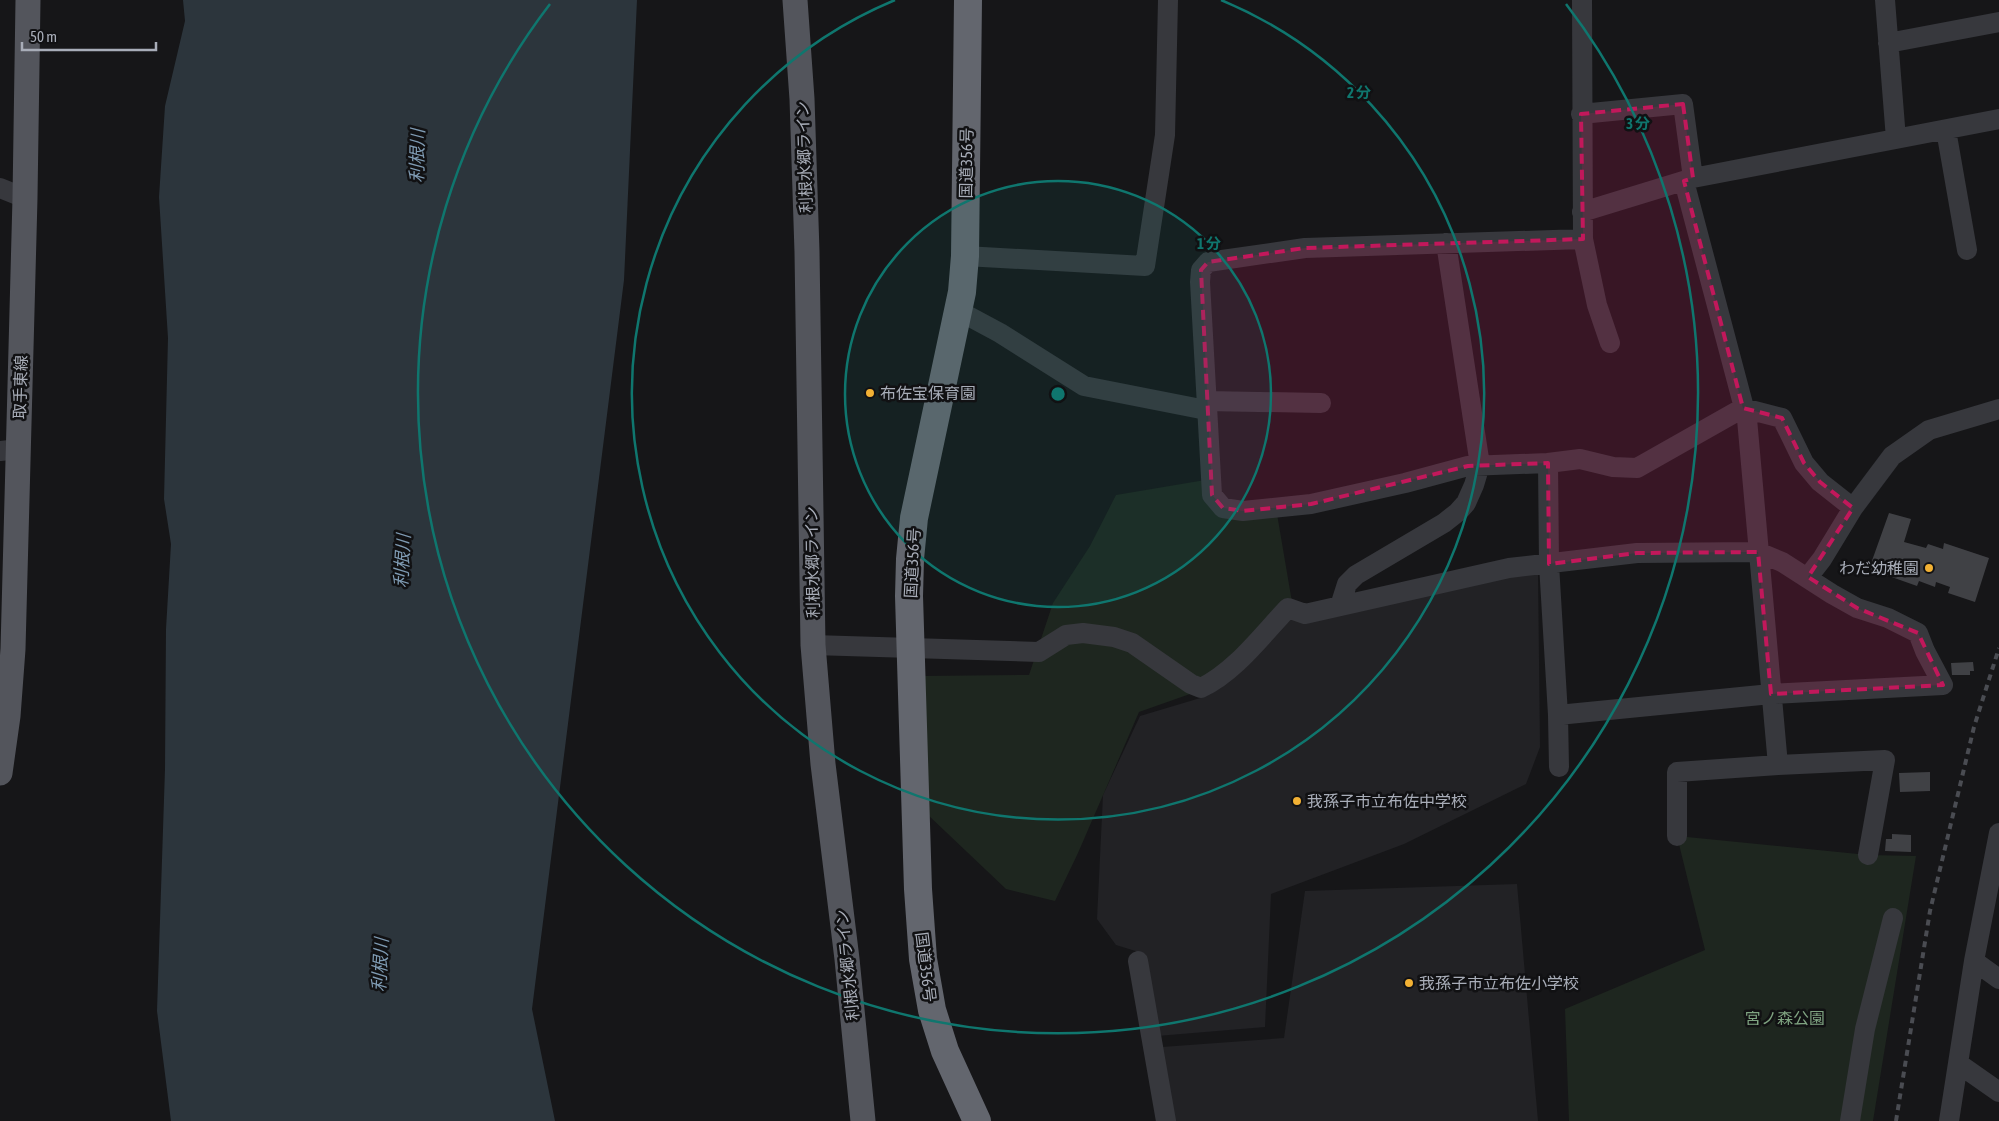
<svg xmlns="http://www.w3.org/2000/svg" width="1999" height="1121" font-family="'Asap Condensed','Noto Sans JP',sans-serif">
<style>
.built{fill:#222225}
.green{fill:#1e261f}
.water{fill:#2c353c}
.building{fill:#404145}
.lines{fill:none;stroke-linecap:round;stroke-linejoin:round}
.minor{stroke:#37383d;stroke-width:20}
.major{stroke:#53555c;stroke-width:25}
.highway{stroke:#63666e;stroke-width:28}
.rail{stroke:#4a4c52;stroke-width:4;stroke-dasharray:6 5;stroke-linecap:butt}
.marked{fill:#c2185b;fill-opacity:0.2;stroke:#c2185b;stroke-width:4;stroke-dasharray:10 6;stroke-linejoin:round}
.ring{fill:none;stroke:#0f766e;stroke-width:2.5}
.poi-dot{fill:#f2b134;stroke:#111113;stroke-width:2}
.labels{text-anchor:middle;dominant-baseline:central;stroke-width:5;stroke-linejoin:round;paint-order:stroke}
.street-label{font-size:16px;fill:#a8adb8;stroke:#111113}
.poi-label{font-size:16px;fill:#a8adb8;stroke:#111113;text-anchor:start}
.park-label{font-size:16px;fill:#7fa381;stroke:#111113}
.water-label{font-size:18px;font-style:italic;fill:#7f9bb3;stroke:#111113}
.centre{fill:#0f766e;stroke:#111113;stroke-width:2.5}
.ring-label{font-size:15px;text-anchor:middle;font-weight:bold;fill:#0f766e;stroke:#111113;stroke-width:5;stroke-linejoin:round;paint-order:stroke}
</style>
<rect width="100%" height="100%" fill="#161618"/>
<path class="built" d="M 1538,572 L 1540,747 L 1526,784 L 1404,844 L 1271,894 L 1265,1027 L 1157,1036 L 1142,953 L 1116,945 L 1097,919 L 1103,795 L 1140,716 L 1207,696 L 1222,687 L 1286,619 Z
M 1517,884 L 1538,1121 L 1174,1121 L 1162,1047 L 1284,1038 L 1305,891 Z"/>
<path class="green" d="M 1217,478 L 1228,508 L 1276,508 L 1293,608 L 1207,688 L 1139,712 L 1078,853 L 1055,901 L 1006,889 L 927,814 L 922,676 L 1029,675 L 1053,603 L 1090,546 L 1116,495 Z
M 1677,836 L 1868,855 L 1916,856 L 1873,1121 L 1569,1121 L 1565,1009 L 1705,950 Z"/>
<path class="water" d="M 183,0 L 637,0 L 624,280 L 532,1009 L 555,1121 L 171,1121 L 157,1011 L 165,769 L 166,629 L 171,544 L 164,499 L 168,338 L 159,197 L 165,106 L 185,21 Z"/>
<path class="building" d="M 1889,513 L 1911,519 L 1904,542 L 1926,548 L 1928,544 L 1943,549 L 1944,543 L 1989,558 L 1975,602 L 1948,593 L 1950,587 L 1936,582 L 1935,587 L 1919,581 L 1917,586 L 1869,569 Z
M 1973,662 L 1974,671 L 1970,671 L 1970,675 L 1952,675 L 1951,663 Z
M 1930,772 L 1930,791 L 1900,792 L 1899,773 Z
M 1892,834 L 1911,835 L 1911,852 L 1885,851 L 1886,839 L 1892,839 Z"/>
<g class="lines">
<path class="minor" d="M 1582,0 L 1583,239 L 1597,305 L 1610,343
M 1885,0 L 1896,139
M 1888,43 L 1999,22
M 1581,114 L 1683,104 L 1693,178
M 1946,130 L 1967,250
M 0,188 L 25,198
M 1582,212 L 1693,178 L 1999,119
M 965,256 L 1145,266 L 1165,135 L 1168,0
M 959,311 L 1000,333 L 1084,386 L 1206,410
M 1206,401 L 1321,403
M 0,451 L 18,449
M 1548,463 L 1580,459 L 1613,467 L 1637,468 L 1743,408 L 1782,418 L 1804,463 L 1820,482 L 1853,508
M 1808,577 L 1822,559 L 1853,508 L 1892,456 L 1929,430 L 1999,409
M 1340,606 L 1347,584 L 1356,575 L 1444,523 L 1458,512 L 1466,503 L 1474,485 L 1480,465 L 1446,243
M 813,645 L 1039,652 L 1066,635 L 1083,633 L 1114,637 L 1132,643 L 1191,684 L 1201,688 C 1235,672 1262,635 1288,608 L 1305,614 L 1509,568 L 1637,553 L 1758,552 L 1782,562 L 1832,594 L 1857,608 L 1888,618 L 1918,633 L 1925,651 L 1943,685 L 1771,694 L 1558,715
M 1778,765 L 1885,760 L 1868,855
M 1559,767 L 1558,715 L 1549,564 L 1548,463 L 1468,466 L 1405,483 L 1311,504 L 1243,511 L 1223,508 L 1212,495 L 1200,282 L 1201,270 L 1208,262 L 1305,248 L 1583,239
M 1677,836 L 1677,772 L 1778,765 L 1747,419 L 1684,181
M 1138,961 L 1166,1121
M 1974,961 L 1999,979
M 1959,1064 L 1999,1092
M 1850,1121 L 1865,1029 L 1893,918
M 1949,1121 L 1974,961 L 1999,833"/>
<path class="major" d="M 795,0 L 802,99 L 807,252 L 813,645 L 823,764 L 847,959 L 863,1121
M 0,773 L 8,716 L 13,649 L 25,198 L 28,0"/>
<path class="highway" d="M 968,0 L 965,256 L 962,292 L 914,518 L 910,559 L 909,596 L 918,889 L 923,959 L 932,1010 L 945,1051 L 977,1121"/>
<path class="rail" d="M 1896,1121 L 1930,911 L 1974,727 L 1999,648"/>
</g>
<path class="marked" d="M 1683,104 L 1693,178 L 1684,181 L 1743,408 L 1782,418 L 1804,463 L 1820,482 L 1853,508 L 1808,577 L 1857,608 L 1918,633 L 1943,685 L 1771,694 L 1758,552 L 1637,553 L 1549,564 L 1548,463 L 1468,466 L 1311,504 L 1243,511 L 1223,508 L 1212,495 L 1201,270 L 1208,262 L 1305,248 L 1583,239 L 1581,114 Z"/>
<circle cx="1058" cy="394" r="213" fill="#0f766e" fill-opacity=".12"/>
<g class="ring">
<circle cx="1058" cy="394" r="213"/>
<path d="M1221 0A426 426 0 1 1 895 0"/>
<path d="M1566 4A640 640 0 1 1 550 4"/>
</g>
<g class="poi-dot">
<circle cx="870" cy="393" r="5"/>
<circle cx="1929" cy="568" r="5"/>
<circle cx="1297" cy="801" r="5"/>
<circle cx="1409" cy="983" r="5"/>
</g>
<g class="labels">
<g class="street-label">
<text transform="translate(804 157) rotate(-92)">利根水郷ライン</text>
<text transform="translate(966 163) rotate(-89)">国道356号</text>
<text transform="translate(20 387) rotate(-88)">取手東線</text>
<text transform="translate(812 562) rotate(-91)">利根水郷ライン</text>
<text transform="translate(912 563) rotate(-87)">国道356号</text>
<text transform="translate(847 965) rotate(-96)">利根水郷ライン</text>
<text transform="translate(926 967) rotate(83)">国道356号</text>
</g>
<g class="poi-label">
<text x="880" y="393">布佐宝保育園</text>
<text x="1919" y="568" text-anchor="end">わだ幼稚園</text>
<text x="1307" y="801">我孫子市立布佐中学校</text>
<text x="1419" y="983">我孫子市立布佐小学校</text>
</g>
<g class="park-label">
<text x="1785" y="1018">宮ノ森公園</text>
</g>
<g class="water-label">
<text transform="translate(417 156) rotate(-89)">利根川</text>
<text transform="translate(402 561) rotate(-87)">利根川</text>
<text transform="translate(380 965) rotate(-87)">利根川</text>
</g>
</g>
<circle cx="1058" cy="394" r="8" class="centre"/>
<g class="ring-label">
<text x="1359" y="98">2 分</text>
<text x="1638" y="129">3 分</text>
<text x="1209" y="249">1 分</text>
</g>
<path d="M22 42v8h134v-8" fill="none" stroke="#a8adb8" stroke-width="2.5"/>
<text x="30" y="42" font-size="15" fill="#a8adb8" stroke="#111113" stroke-width="4" paint-order="stroke">50 m</text>
</svg>
